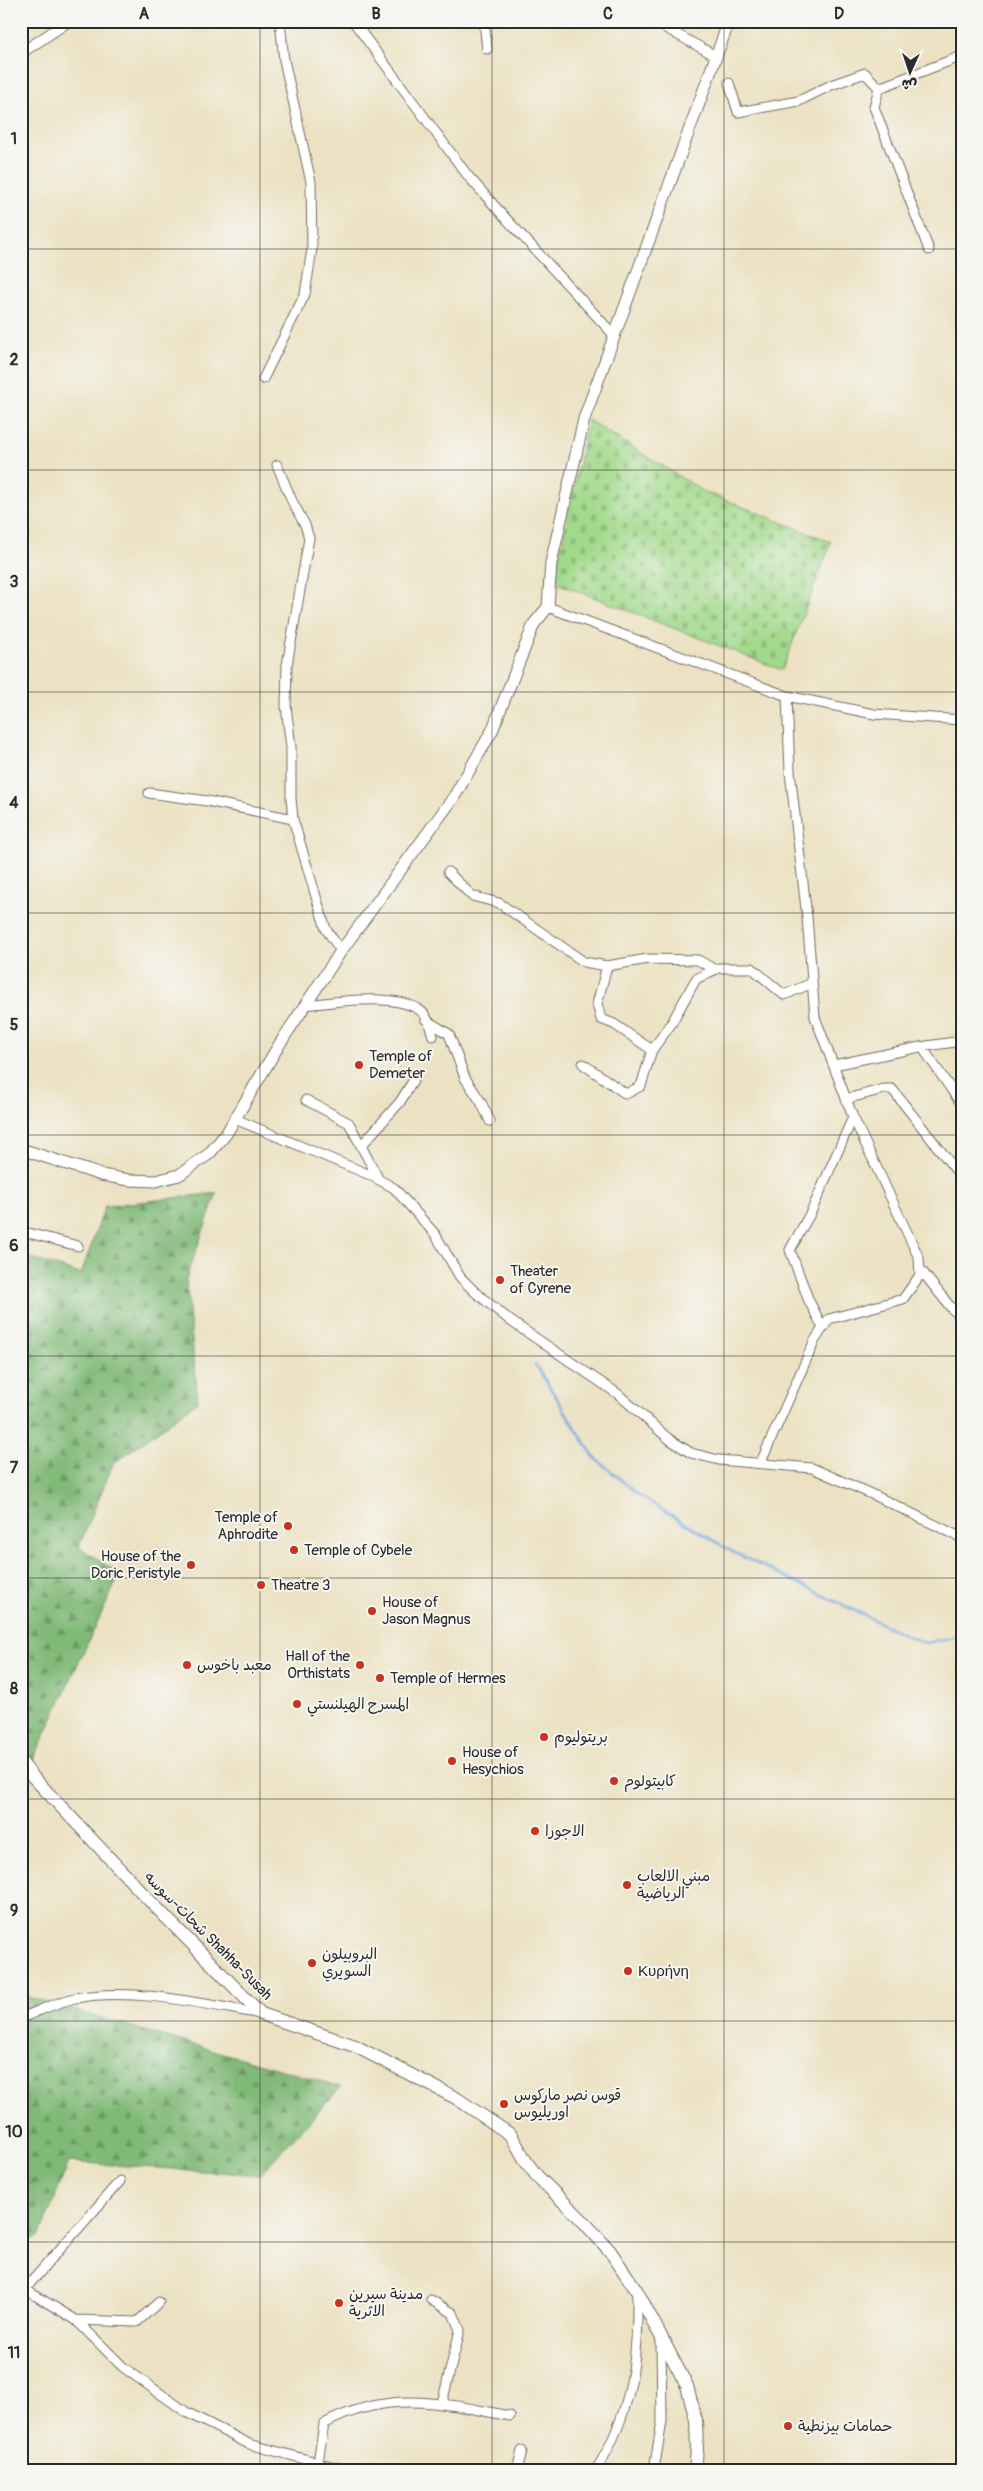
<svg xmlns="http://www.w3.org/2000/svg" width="983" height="2491" font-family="Pangolin,'Playpen Sans Arabic',sans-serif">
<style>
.forest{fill:url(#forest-firs);stroke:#567252}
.cemetery{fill:url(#cemetery-stones);stroke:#66825c}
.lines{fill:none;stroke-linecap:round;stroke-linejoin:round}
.stream{stroke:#76a8e1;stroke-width:2.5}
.minor-casing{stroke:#6f6b60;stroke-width:11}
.tertiary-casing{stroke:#6f6b60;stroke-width:12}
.secondary-casing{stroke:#6f6b60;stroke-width:13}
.primary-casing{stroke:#6f6b60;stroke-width:14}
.minor{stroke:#fff;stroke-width:9}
.tertiary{stroke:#fff;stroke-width:10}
.secondary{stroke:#fff;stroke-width:11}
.primary{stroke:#fff;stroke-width:12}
.grid{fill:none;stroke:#2b2b2b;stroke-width:1;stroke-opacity:0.55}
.poi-dot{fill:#c8321e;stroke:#f6f6f2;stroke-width:2}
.labels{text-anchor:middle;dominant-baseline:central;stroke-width:4;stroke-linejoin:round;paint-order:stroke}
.poi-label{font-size:15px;fill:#2b2b2b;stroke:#f6f6f2;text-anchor:start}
.street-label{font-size:15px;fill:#2b2b2b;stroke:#f6f6f2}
.neatline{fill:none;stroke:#2b2b2b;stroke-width:2}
.grid-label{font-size:16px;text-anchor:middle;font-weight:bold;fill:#2b2b2b}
</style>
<defs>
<pattern id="forest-firs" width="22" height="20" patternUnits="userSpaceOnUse" patternTransform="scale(1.25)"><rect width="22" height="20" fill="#81ba78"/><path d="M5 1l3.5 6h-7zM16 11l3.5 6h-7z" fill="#6a9763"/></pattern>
<pattern id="cemetery-stones" width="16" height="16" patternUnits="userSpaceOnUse" patternTransform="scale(1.25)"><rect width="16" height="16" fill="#a2da8c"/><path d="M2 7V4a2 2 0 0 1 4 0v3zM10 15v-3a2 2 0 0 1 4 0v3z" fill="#8cbb79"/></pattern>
</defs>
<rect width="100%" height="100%" fill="#f6f6f2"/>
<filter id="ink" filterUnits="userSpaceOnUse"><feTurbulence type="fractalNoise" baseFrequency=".02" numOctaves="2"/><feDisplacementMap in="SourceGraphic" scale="10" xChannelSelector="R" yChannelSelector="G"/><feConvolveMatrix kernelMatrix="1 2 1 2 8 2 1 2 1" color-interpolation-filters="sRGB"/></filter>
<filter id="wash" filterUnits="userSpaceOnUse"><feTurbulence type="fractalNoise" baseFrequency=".0096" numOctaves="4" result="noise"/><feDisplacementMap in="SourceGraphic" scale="20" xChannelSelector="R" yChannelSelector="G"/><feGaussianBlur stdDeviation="1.12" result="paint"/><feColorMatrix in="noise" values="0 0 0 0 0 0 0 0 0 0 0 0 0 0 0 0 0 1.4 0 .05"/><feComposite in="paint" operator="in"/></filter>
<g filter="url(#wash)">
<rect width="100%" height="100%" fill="#ece2c3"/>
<path class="forest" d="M 217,1193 L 186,1279 L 198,1401 L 113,1464 L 79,1547 L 120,1574 L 21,1786 L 21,1255 L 81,1274 L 105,1206 Z
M 21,1995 L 341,2087 L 259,2175 L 69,2162 L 39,2237 L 21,2242 Z"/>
<path class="cemetery" d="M 588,420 L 703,491 L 831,542 L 782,670 L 554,582 Z"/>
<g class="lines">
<path class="stream" d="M 535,1364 L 594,1457 L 640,1496 L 731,1551 L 907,1636 L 926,1643 L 962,1635"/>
</g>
</g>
<g filter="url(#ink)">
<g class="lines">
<defs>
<path id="minor" d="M 353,21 L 468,176 L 500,212 L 614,335
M 484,21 L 487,49
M 653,21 L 716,56
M 729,83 L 738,112 L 799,101 L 831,85 L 865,73 L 879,88
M 929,250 L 874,107 L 879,88 L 962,56
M 263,379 L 305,294 L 312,249 L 311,182 L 284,60 L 280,21
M 277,465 L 292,501 L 305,525 L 309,538 L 287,665 L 286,706 L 291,747 L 291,798 L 293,819 L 317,900 L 326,929 L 341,951
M 548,607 L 787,696 L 874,714 L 962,720
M 149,793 L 207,801 L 293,819
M 448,872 L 472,896 L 499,903 L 584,962 L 607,966
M 306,1005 C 334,1002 403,991 424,1014 C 428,1019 431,1029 433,1036
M 426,1020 L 449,1034 L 465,1078 L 481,1102 L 490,1121
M 922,1047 L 962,1105
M 652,1050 L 614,1024 L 601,1019 L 597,1004 L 607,966 L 648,959 L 698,960 L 715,970
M 583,1064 L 626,1094 L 641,1086 L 652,1050 L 671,1024 L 696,979 L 718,968 L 752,968 L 784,995 L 812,983
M 834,1065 L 920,1047 L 962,1041
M 846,1099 L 884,1089 L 892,1089 L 962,1178
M 306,1100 L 349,1123 L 378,1178
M 235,1119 L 370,1175 L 394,1188 L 435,1234 L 460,1277 L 475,1292 L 512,1322 L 618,1394 L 669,1439 L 691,1453 L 719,1460 L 812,1468 L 878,1497 L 962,1538
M 361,1146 L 400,1102 L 413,1081
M 21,1231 L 78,1246
M 921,1270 L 952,1309 L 962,1317
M 822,1326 L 809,1301 L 790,1250 L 811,1212 L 853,1117
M 761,1462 L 815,1340 L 829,1319 L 903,1299 L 920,1275 L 919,1258 L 853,1117 L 815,1017 L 807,917 L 790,772 L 787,696
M 21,2018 C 39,2011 57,2002 75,1998 C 133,1987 203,2004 261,2014
M 21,2287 L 76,2320 L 123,2367 L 186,2412 L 249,2444 L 346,2470
M 25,2289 L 120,2181
M 431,2300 L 453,2313 L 460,2330 L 442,2403
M 76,2320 L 137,2322 L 159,2302
M 318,2462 L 324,2424 C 388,2389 443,2403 510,2416
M 517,2470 L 522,2451
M 596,2470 C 632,2413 638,2359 637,2294
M 654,2470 L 662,2421 L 661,2340"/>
<path id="tertiary" d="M 21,53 L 69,21"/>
<path id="secondary" d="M 21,1149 L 101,1175 L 129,1180 L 156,1181 L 179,1175 L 209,1154 L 226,1134 L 279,1045 L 341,951 L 454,797 L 492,731 L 534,624 L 548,607 L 551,563 L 584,419 L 729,21"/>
<path id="primary" d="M 21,1762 L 33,1777 L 147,1898 L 261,2014 L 355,2046 L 456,2098 L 511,2135 L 527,2163 L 537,2176 L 583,2221 L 610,2251 L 637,2291 L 687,2386 L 696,2420 L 697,2449 L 695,2470"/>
</defs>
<use href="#minor" class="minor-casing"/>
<use href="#tertiary" class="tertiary-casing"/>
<use href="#secondary" class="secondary-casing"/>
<use href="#primary" class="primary-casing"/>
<use href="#minor" class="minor"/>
<use href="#tertiary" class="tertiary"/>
<use href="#secondary" class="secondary"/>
<use href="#primary" class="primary"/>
</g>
</g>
<path class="grid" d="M 260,21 L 260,2470M 492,21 L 492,2470M 724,21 L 724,2470M 21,249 L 962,249M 21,470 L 962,470M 21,692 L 962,692M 21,913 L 962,913M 21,1135 L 962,1135M 21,1356 L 962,1356M 21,1578 L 962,1578M 21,1799 L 962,1799M 21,2021 L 962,2021M 21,2242 L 962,2242"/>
<g class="poi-dot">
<circle cx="359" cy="1065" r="5"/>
<circle cx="500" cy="1280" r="5"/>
<circle cx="288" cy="1526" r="5"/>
<circle cx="294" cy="1550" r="5"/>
<circle cx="191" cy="1565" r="5"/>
<circle cx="261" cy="1585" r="5"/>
<circle cx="372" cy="1611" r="5"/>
<circle cx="187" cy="1665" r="5"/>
<circle cx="360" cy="1665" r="5"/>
<circle cx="380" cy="1678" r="5"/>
<circle cx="297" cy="1704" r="5"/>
<circle cx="544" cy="1737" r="5"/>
<circle cx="452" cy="1761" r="5"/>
<circle cx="614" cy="1781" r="5"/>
<circle cx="535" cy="1831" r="5"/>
<circle cx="627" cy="1885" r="5"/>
<circle cx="312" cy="1963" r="5"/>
<circle cx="628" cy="1971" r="5"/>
<circle cx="504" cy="2104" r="5"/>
<circle cx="339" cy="2303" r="5"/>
<circle cx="788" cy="2426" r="5"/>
</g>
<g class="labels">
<g class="poi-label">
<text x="369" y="1056">Temple of<tspan x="369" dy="17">Demeter</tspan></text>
<text x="510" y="1271">Theater<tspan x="510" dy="17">of Cyrene</tspan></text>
<text x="278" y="1517" text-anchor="end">Temple of<tspan x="278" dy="17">Aphrodite</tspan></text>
<text x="304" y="1550">Temple of Cybele</text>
<text x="181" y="1556" text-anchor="end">House of the<tspan x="181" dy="17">Doric Peristyle</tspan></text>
<text x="271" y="1585">Theatre 3</text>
<text x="382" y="1602">House of<tspan x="382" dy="17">Jason Magnus</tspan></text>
<text x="350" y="1656" text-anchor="end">Hall of the<tspan x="350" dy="17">Orthistats</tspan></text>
<text x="197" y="1665">معبد باخوس</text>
<text x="390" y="1678">Temple of Hermes</text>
<text x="307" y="1704">المسرح الهيلنستي</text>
<text x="554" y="1737">بريتوليوم</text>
<text x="462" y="1752">House of<tspan x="462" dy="17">Hesychios</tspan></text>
<text x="624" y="1781">كابيتولوم</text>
<text x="545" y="1831">الاجورا</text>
<text x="637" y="1876">مبني الالعاب<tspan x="637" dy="17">الرياضية</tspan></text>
<text x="322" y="1954">البروبيلون<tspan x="322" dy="17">السويري</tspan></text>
<text x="638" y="1971">Κυρήνη</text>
<text x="514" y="2095">قوس نصر ماركوس<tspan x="514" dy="17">اوريليوس</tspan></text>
<text x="349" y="2294">مدينة سيرين<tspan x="349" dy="17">الاثرية</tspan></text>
<text x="798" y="2426">حمامات بيزنطية</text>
</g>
<g class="street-label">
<text transform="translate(208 1936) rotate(45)">شحات-سوسه Shahha-Susah</text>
</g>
</g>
<rect width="983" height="2491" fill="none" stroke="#f6f6f2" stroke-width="55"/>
<g transform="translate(910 72) rotate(183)" stroke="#f6f6f2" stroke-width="4" paint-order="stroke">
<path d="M0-4L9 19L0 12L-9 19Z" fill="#2b2b2b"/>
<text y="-8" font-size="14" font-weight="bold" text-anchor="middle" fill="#2b2b2b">ش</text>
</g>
<rect x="28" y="28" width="928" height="2436" class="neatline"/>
<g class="grid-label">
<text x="144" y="19">A</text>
<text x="376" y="19">B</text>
<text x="608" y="19">C</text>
<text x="839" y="19">D</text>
<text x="14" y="144">1</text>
<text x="14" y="365">2</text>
<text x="14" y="587">3</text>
<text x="14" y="808">4</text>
<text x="14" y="1030">5</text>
<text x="14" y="1251">6</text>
<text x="14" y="1473">7</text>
<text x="14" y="1694">8</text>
<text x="14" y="1916">9</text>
<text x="14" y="2137">10</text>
<text x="14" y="2358">11</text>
</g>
</svg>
